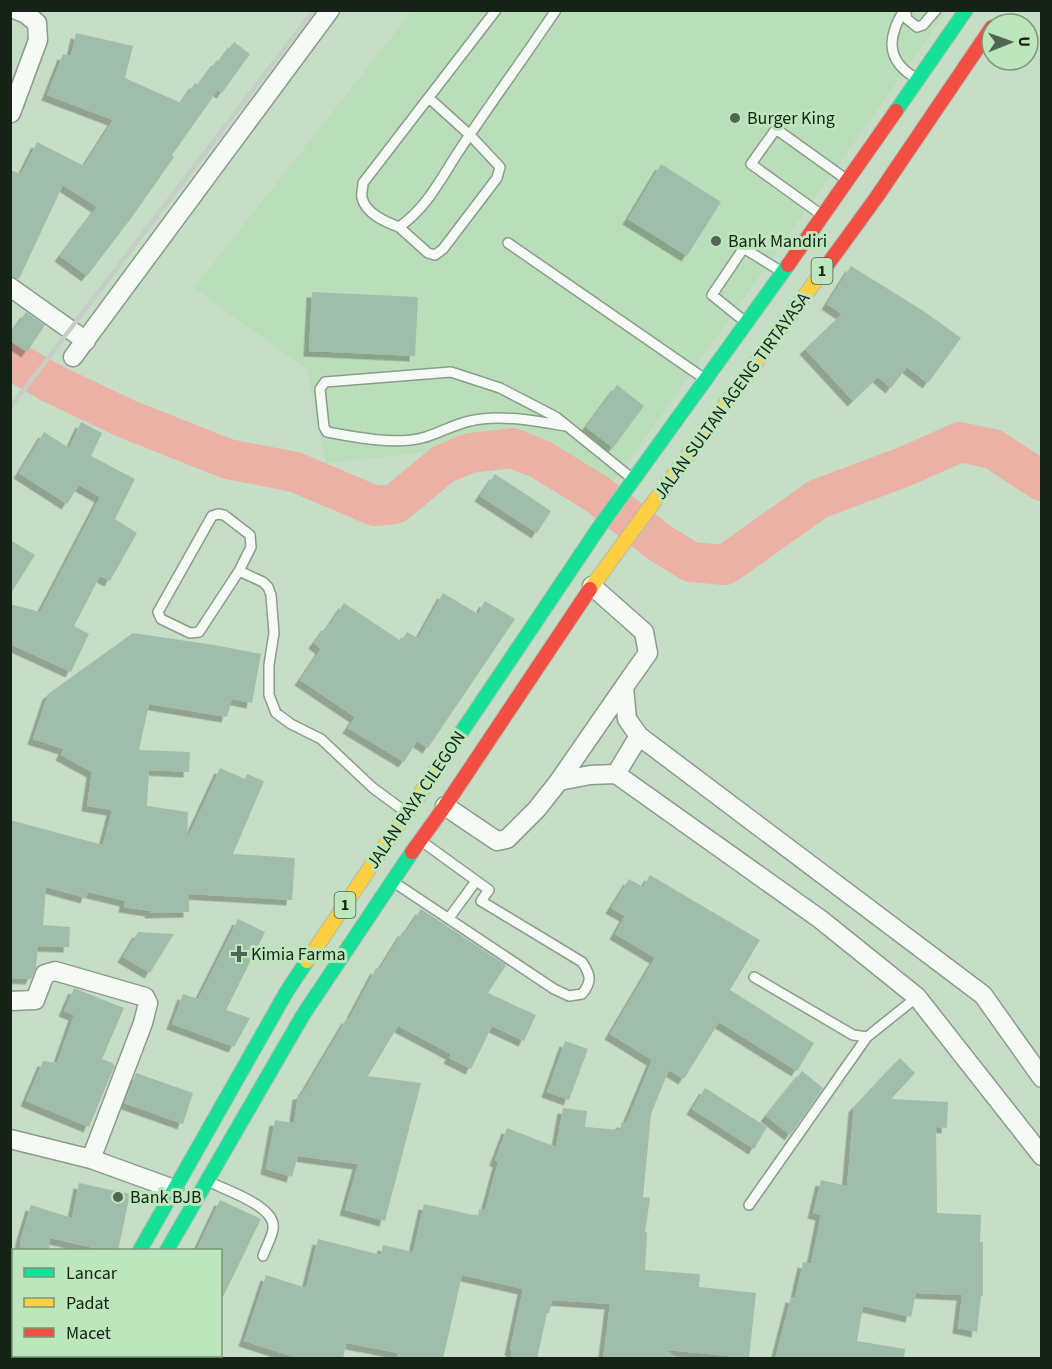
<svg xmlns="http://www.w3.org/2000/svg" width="1052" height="1369" font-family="'Source Sans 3',sans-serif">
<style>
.built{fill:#badeba}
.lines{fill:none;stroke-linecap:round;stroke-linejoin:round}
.river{stroke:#eab1a4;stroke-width:40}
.building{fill:#a0bdab;filter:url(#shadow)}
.lane-casing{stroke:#8b9c8b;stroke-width:12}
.street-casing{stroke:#8b9c8b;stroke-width:21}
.fast-casing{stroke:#afbbaf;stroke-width:16}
.slow-casing{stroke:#afbbaf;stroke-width:16}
.jam-casing{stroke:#afbbaf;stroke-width:16}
.lane{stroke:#f6faf6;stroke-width:9}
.street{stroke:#f6faf6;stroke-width:18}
.fast{stroke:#16e098;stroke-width:14}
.slow{stroke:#ffcf43;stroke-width:14}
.jam{stroke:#f24e42;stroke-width:14}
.rail{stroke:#c7cdc7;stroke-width:4.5}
.poi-dot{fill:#526453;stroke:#bde6bd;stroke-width:2}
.labels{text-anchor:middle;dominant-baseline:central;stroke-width:6;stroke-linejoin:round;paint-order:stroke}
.shield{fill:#bde6bd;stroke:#475e47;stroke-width:1.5}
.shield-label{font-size:16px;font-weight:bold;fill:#142315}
.poi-label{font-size:18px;fill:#142315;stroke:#bde6bd;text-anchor:start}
.street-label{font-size:18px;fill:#142315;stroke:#bde6bd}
</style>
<defs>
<filter id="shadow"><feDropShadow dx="-5.5" dy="5.5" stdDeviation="0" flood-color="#0004"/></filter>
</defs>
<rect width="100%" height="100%" fill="#c6ddc6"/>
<path class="built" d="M 412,11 L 947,11 L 594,510 L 532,441 L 326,463 L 307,369 L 194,288 Z"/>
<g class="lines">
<path class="river" d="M 10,359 L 51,383 L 127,419 L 228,459 L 295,472 L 375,506 L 395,504 L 443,464 L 470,453 L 512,448 L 540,459 L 597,494 L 660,543 L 691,562 L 725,565 L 818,499 L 906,466 L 960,442 L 993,449 L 1042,481"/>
</g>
<path class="building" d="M 76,33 L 133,46 L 125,78 L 181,103 L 195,83 L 199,85 L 217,60 L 219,62 L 234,42 L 250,54 L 222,93 L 218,90 L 172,155 L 174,157 L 132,217 L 87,276 L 60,256 L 97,207 L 63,185 L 19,279 L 10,276 L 10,170 L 21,174 L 37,142 L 84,166 L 113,120 L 47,95 L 63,54 L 71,56 Z
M 661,164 L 721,202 L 687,256 L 628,219 Z
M 851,266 L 925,312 L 961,338 L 928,383 L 907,367 L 891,388 L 878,377 L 853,401 L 805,349 L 842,314 L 827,304 Z
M 312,292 L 418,297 L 415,356 L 309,351 Z
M 26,312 L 45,325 L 27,352 L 10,341 L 10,335 Z
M 617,385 L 644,406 L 613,448 L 586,427 Z
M 81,422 L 102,433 L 91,456 L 135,479 L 115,519 L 137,533 L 110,581 L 100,576 L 74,626 L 89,634 L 71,672 L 10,644 L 10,604 L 40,612 L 100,497 L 79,485 L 67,504 L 19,473 L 44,432 L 69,448 Z
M 495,474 L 551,511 L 537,533 L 480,496 Z
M 10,540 L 35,555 L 10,595 Z
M 443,593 L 478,614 L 485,601 L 515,619 L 428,748 L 417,741 L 404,762 L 348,728 L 355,717 L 300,680 L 321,649 L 314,643 L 327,625 L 329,626 L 344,603 L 401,641 L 407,632 L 418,638 Z
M 133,633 L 214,645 L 261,654 L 252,703 L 232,699 L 227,717 L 149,704 L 139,750 L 190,752 L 189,772 L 149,770 L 147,806 L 188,812 L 187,839 L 220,768 L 245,779 L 247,774 L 264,781 L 233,854 L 295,858 L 292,900 L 189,894 L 189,912 L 150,913 L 151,911 L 124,907 L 125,901 L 88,892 L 86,898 L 46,887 L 43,925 L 70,927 L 69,947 L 38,946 L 36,968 L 31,979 L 10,978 L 10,820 L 103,845 L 112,810 L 87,806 L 92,772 L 61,755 L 64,749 L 33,739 L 48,694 Z
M 650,875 L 760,940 L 730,990 L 814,1043 L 797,1071 L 719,1022 L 684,1079 L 669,1070 L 651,1114 L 643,1197 L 650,1198 L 645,1232 L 647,1232 L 645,1270 L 700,1274 L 699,1287 L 756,1293 L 749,1358 L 667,1350 L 677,1359 L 603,1359 L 610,1304 L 552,1300 L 549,1313 L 547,1313 L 537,1359 L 510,1359 L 512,1351 L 510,1350 L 523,1289 L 462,1275 L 443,1359 L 396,1359 L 398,1353 L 346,1343 L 343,1359 L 309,1359 L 291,1356 L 244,1341 L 266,1275 L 306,1288 L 318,1239 L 381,1255 L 383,1245 L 413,1252 L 424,1204 L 478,1216 L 479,1209 L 485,1210 L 498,1162 L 495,1160 L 507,1128 L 556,1147 L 563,1108 L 587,1111 L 585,1127 L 621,1130 L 621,1122 L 626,1123 L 652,1060 L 610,1034 L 655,958 L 615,934 L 625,916 L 611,908 L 629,879 L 643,887 Z
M 421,909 L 506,965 L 488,993 L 536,1015 L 524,1041 L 492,1026 L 471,1069 L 449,1058 L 451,1054 L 398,1026 L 368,1076 L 421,1083 L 385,1221 L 345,1210 L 358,1164 L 298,1156 L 292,1177 L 266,1169 L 275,1120 L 294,1123 L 298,1094 L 302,1094 L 347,1018 L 349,1019 L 376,968 L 379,970 L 404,930 L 406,932 Z
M 238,919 L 265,932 L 226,1010 L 250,1018 L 234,1047 L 172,1024 L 183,994 L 198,999 Z
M 138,932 L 174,934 L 150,973 L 123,957 Z
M 74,988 L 124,1008 L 102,1059 L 113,1063 L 112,1064 L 115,1065 L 89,1127 L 26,1101 L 43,1061 L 57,1063 L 74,1015 L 64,1011 Z
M 565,1041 L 588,1049 L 569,1100 L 547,1092 Z
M 900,1058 L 915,1073 L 891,1099 L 948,1102 L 947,1128 L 936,1127 L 937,1213 L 981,1215 L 980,1242 L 983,1242 L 983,1296 L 981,1296 L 977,1332 L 958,1328 L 962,1295 L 916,1293 L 911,1317 L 863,1306 L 857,1341 L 905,1349 L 904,1359 L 775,1359 L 791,1297 L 795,1298 L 803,1262 L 811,1264 L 821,1215 L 813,1213 L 821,1180 L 847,1186 L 854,1107 Z
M 802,1071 L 823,1088 L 790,1135 L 766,1116 Z
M 136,1073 L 193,1093 L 183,1124 L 124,1103 Z
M 705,1088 L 767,1127 L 754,1149 L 692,1109 Z
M 79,1183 L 130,1194 L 118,1251 L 107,1251 L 50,1238 L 49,1251 L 20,1251 L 21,1238 L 31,1205 L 72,1218 Z
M 220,1200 L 261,1219 L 220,1303 L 220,1251 L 196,1251 Z"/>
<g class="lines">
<defs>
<path id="lane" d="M 496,10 L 363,183 C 363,188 361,194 362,198 C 366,214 386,222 399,227 C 427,208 441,178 459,151 C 490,104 524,58 556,10
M 904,10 C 888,36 885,59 914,77
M 905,10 L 907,19 L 917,27 L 923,25 L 936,10
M 819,213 L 751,164 L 776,129 L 843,177
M 399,227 L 428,253 L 435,255 L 443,249 L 497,178 L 500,167 L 471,136 L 429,98
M 508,243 L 702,377
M 743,320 L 712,295 L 741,252 L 745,249 L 779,270
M 566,426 C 535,421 501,414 470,421 C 454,424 438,434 422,438 C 395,445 354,437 327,432 L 324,427 L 320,389 L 325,382 L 451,372 L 500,388 L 556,417 L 629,476
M 218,514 L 224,515 L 250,535 L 251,547 L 239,571 L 199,632 L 190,633 L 161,619 L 158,612 L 212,516 Z
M 239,571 L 263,582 L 268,587 L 271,595 L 274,633 L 269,665 L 269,695 L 276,713 L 291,724 L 321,739 L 373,788 L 403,810
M 395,883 L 554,989 L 569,996 L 582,994 C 592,982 591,975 582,962 L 481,901 L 489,890 L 424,843
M 449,918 L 476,881
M 754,977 L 853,1035 L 867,1037 L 917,997
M 212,1183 C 228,1191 277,1207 273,1229 C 272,1237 266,1247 263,1256
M 749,1205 L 867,1037"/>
<path id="street" d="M 11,113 L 38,40 L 37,23 L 26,14 L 16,10
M 10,287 L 86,341
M 73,357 L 330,10
M 592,586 L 644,632 L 648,653 L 624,687 L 627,719 L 639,736 L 983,995 L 1042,1078
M 616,774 L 639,736
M 559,781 L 624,687
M 445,806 L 497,841 L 507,839 L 537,809 L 559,781 L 590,775 L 616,774 L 820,919 L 917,997 L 1042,1156
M 10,1001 L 35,1000 L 45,974 L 55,971 L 145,997 L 148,1003 L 143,1023 L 91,1159 L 174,1189
M 10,1139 L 91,1159"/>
<path id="fast" d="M 896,111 L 966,10
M 442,761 L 600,526 L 788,265
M 140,1250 L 287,991 L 307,961
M 167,1250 L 303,1015 L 412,852
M 78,1358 L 80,1356"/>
<path id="slow" d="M 590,589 L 825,268
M 307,961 L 442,761
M 105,1358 L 107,1356"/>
<path id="jam" d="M 788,265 L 896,111
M 825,268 L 876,198 L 992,27
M 412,852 L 445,806 L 590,589"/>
</defs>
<use href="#lane" class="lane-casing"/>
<use href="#street" class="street-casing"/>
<use href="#fast" class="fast-casing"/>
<use href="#slow" class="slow-casing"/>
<use href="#jam" class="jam-casing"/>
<use href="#lane" class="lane"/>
<use href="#street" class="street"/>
<use href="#fast" class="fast"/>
<use href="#slow" class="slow"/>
<use href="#jam" class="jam"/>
<path class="rail" d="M 10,408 L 314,10"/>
</g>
<g class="poi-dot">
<circle cx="735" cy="118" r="6"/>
<circle cx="716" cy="241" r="6"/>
<path d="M236 945h6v6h6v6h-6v6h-6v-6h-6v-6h6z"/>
<circle cx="118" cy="1197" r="6"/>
</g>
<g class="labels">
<g class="shield">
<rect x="811.5" y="258" width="21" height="26" rx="4.5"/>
<rect x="334.5" y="892" width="21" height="26" rx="4.5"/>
</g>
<g class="shield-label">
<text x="822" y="271">1</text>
<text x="345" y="905">1</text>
</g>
<g class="poi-label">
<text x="747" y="118">Burger King</text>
<text x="728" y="241">Bank Mandiri</text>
<text x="251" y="954">Kimia Farma</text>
<text x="130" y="1197">Bank BJB</text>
</g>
<g class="street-label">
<text transform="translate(732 396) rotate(-54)">JALAN SULTAN AGENG TIRTAYASA</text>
<text transform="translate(416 800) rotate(-56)">JALAN RAYA CILEGON</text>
</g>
</g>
<rect width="1052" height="1369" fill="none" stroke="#142315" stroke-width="24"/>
<rect x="12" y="1249" width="210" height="108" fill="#bde6bd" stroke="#79987a" stroke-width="1.5"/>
<rect x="24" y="1268" width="30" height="9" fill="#16e098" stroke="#79987a" stroke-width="1.5"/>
<text x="66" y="1279" font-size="18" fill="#142315">Lancar</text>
<rect x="24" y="1298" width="30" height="9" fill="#ffcf43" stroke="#79987a" stroke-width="1.5"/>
<text x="66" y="1309" font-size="18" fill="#142315">Padat</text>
<rect x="24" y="1328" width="30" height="9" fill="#f24e42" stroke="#79987a" stroke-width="1.5"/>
<text x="66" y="1339" font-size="18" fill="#142315">Macet</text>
<g transform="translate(1010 42) rotate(89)"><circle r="28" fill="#bde6bd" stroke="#79987a" stroke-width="1.5"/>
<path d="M0-4.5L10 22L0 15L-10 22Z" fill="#526453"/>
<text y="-9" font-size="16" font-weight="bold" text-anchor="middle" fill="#142315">U</text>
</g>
</svg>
